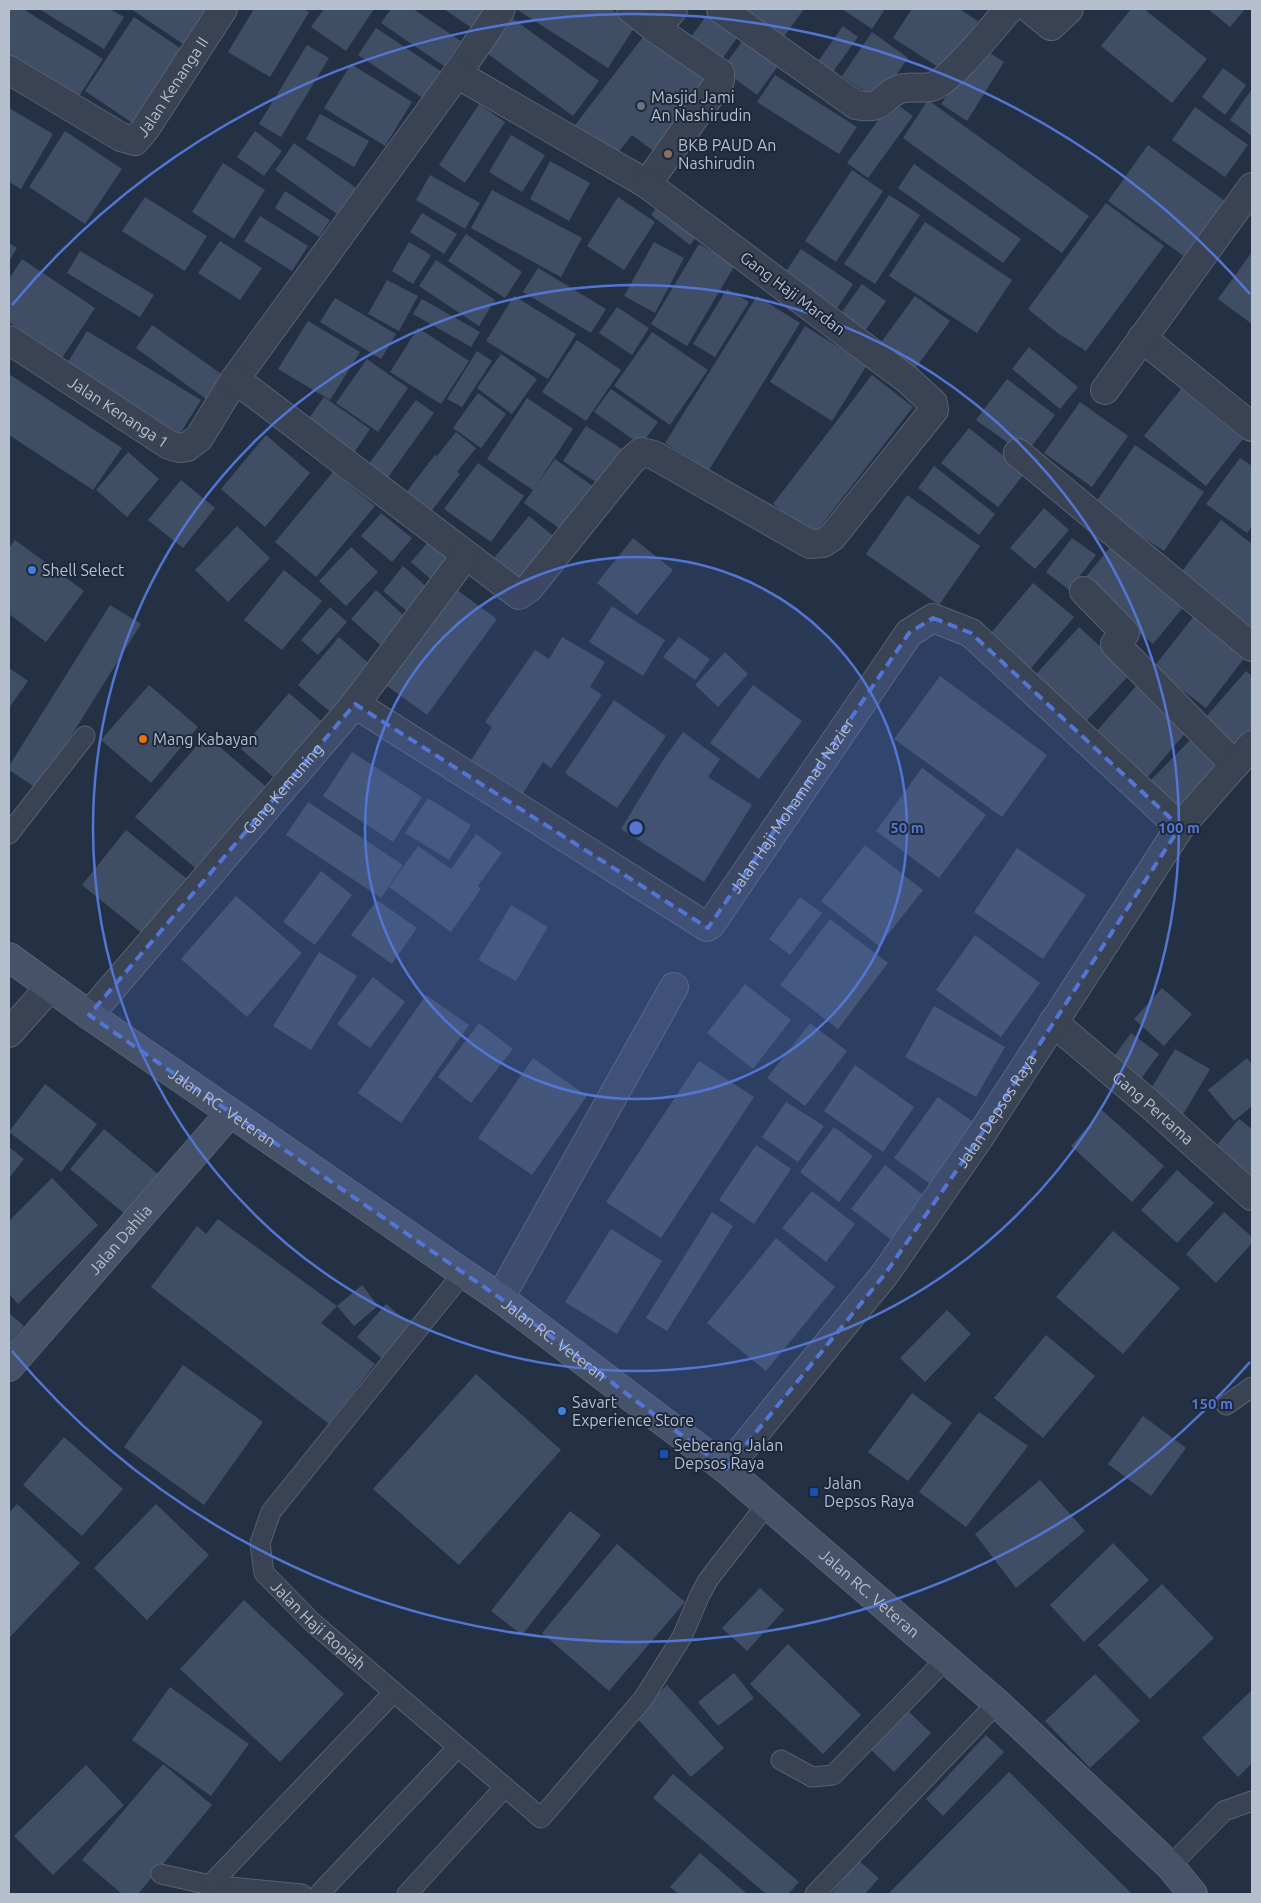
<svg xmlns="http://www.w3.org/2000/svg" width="1261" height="1903" font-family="Ubuntu,sans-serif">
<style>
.building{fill:#404e65}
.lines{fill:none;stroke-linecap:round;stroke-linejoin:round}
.lane-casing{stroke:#576172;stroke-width:21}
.street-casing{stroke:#576172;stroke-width:30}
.secondary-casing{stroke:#576172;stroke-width:30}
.lane{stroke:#394354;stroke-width:19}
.street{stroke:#394354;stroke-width:28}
.secondary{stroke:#465268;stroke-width:28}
.marked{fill:#5376d4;fill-opacity:0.2;stroke:#5376d4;stroke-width:4;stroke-dasharray:10 6;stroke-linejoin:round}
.ring{fill:none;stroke:#5376d4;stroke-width:2.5}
.worship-dot{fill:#6b7280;stroke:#1d283a;stroke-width:2}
.education-dot{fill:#8d6e63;stroke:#1d283a;stroke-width:2}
.shop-dot{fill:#3f7fe0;stroke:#1d283a;stroke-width:2}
.food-dot{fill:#e8710a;stroke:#1d283a;stroke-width:2}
.transit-dot{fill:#1a4fb4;stroke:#1d283a;stroke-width:2}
.labels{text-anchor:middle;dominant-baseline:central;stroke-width:4;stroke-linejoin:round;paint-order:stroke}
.street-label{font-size:16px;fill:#b6bfce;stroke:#1d283a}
.poi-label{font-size:16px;fill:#b6bfce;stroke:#1d283a;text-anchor:start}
.centre{fill:#5376d4;stroke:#1d283a;stroke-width:2.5}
.ring-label{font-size:15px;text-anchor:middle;font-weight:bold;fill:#5376d4;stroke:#1d283a;stroke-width:4;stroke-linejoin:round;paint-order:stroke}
</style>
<rect width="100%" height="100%" fill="#243145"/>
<path class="building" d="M 9,9 L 23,9 L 103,59 L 74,104 L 9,63 Z
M 39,9 L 110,9 L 124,17 L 104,49 Z
M 131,9 L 211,9 L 186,46 Z
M 254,9 L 304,9 L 309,12 L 270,77 L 228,52 Z
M 324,9 L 374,9 L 346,51 L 311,27 Z
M 391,9 L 413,9 L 461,41 L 444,66 L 381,23 Z
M 444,9 L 491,9 L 476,31 Z
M 516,9 L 611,9 L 636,25 L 608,68 Z
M 728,9 L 804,9 L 778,45 Z
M 842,9 L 885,9 L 872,29 Z
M 912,9 L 959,9 L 978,21 L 946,72 L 893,38 Z
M 1131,9 L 1144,9 L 1207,59 L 1172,103 L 1101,46 Z
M 1208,9 L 1245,9 L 1230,27 Z
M 709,12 L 740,34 L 719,63 L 688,41 Z
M 509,16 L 599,81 L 573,116 L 484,51 Z
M 134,17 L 186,52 L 137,126 L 85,91 Z
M 843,26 L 858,37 L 827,80 L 812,70 Z
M 376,28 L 442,72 L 424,99 L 358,55 Z
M 872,32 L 908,58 L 878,101 L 842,76 Z
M 646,33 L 711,83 L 656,153 L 632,135 L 612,160 L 572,129 Z
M 743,40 L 778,66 L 757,95 L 722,69 Z
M 307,45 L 329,58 L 281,137 L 259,124 Z
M 979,46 L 1004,62 L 967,121 L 941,104 Z
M 351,64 L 412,102 L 385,146 L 324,108 Z
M 1223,68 L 1246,85 L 1225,115 L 1202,97 Z
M 775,75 L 857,127 L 839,154 L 757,102 Z
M 1252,89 L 1252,136 L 1230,120 Z
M 928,100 L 1089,216 L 1062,253 L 903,138 Z
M 892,101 L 913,116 L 868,178 L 847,163 Z
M 479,104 L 505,122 L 465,183 L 439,165 Z
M 1195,107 L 1248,145 L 1225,177 L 1172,140 Z
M 9,108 L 53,134 L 21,189 L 9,182 Z
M 320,114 L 369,141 L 354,167 L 306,139 Z
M 65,131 L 122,169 L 85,224 L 29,187 Z
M 255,131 L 282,151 L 264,176 L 237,157 Z
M 511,135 L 545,155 L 522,192 L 489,172 Z
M 294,143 L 356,188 L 337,214 L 275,170 Z
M 1148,145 L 1226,202 L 1185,257 L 1108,201 Z
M 550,161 L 590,183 L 569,221 L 530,199 Z
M 223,163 L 265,190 L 234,239 L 192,212 Z
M 914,164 L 1021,239 L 1003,263 L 898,188 Z
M 852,170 L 883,191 L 836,262 L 805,241 Z
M 430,175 L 480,203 L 465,229 L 416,200 Z
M 492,190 L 582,238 L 561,277 L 471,228 Z
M 285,191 L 330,220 L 319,237 L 275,208 Z
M 889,195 L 920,215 L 875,284 L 844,264 Z
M 145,197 L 207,236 L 185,271 L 122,231 Z
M 618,197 L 655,222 L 624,270 L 587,246 Z
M 662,200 L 702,230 L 690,245 L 651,215 Z
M 1106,203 L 1164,246 L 1086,351 L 1059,334 L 1028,309 Z
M 422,213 L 457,234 L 444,254 L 410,232 Z
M 260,216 L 308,246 L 292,271 L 244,241 Z
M 925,222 L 1012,280 L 977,333 L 889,276 Z
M 466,234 L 522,272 L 505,298 L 448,261 Z
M 220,241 L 262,268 L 240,300 L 198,273 Z
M 409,242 L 431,255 L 413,284 L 392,271 Z
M 654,242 L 684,258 L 655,313 L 624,296 Z
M 9,243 L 17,248 L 9,261 Z
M 699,244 L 735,265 L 687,346 L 651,324 Z
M 801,249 L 853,284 L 834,313 L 781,279 Z
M 80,251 L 154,295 L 140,317 L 67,273 Z
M 1252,252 L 1252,324 L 1218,299 Z
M 22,259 L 95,308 L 62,358 L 9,322 L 9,279 Z
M 436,260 L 495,300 L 479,326 L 419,286 Z
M 538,268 L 606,309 L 591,333 L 523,292 Z
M 387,280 L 418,296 L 399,331 L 368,314 Z
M 862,284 L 886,301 L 860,338 L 836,320 Z
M 727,289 L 749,302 L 715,357 L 693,344 Z
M 514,296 L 576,334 L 548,379 L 486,341 Z
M 757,296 L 800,323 L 709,470 L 665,443 Z
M 915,296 L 950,321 L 909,377 L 874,352 Z
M 335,298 L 396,334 L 381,359 L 320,322 Z
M 422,299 L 480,332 L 471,347 L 413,314 Z
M 617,307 L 649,328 L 632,355 L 599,333 Z
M 308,321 L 360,352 L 330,400 L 278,369 Z
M 152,325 L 223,375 L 206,399 L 136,348 Z
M 805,326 L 867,365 L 832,421 L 770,382 Z
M 418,328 L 469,361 L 441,404 L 390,372 Z
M 87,331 L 201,400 L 178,437 L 65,367 Z
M 652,332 L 708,370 L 670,425 L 614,386 Z
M 577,340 L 621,370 L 586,421 L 542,392 Z
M 1029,347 L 1078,387 L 1060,409 L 1012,369 Z
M 477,351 L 492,361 L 462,407 L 447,399 Z
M 501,354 L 537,379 L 512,414 L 477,388 Z
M 367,359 L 408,388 L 378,432 L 336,403 Z
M 9,374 L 122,448 L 93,490 L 9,435 Z
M 872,375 L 913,407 L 813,536 L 773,504 Z
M 1007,379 L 1055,415 L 1025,455 L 976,420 Z
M 611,389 L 658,422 L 641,445 L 594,412 Z
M 1181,389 L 1243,439 L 1206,486 L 1144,436 Z
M 478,393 L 506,414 L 481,448 L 453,428 Z
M 324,397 L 370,429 L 352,456 L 305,424 Z
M 527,398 L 573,429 L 535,487 L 555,459 L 598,490 L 567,534 L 524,503 L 533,490 L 487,459 Z
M 416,400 L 434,413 L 384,483 L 365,469 Z
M 1080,402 L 1128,436 L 1092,487 L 1044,453 Z
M 586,426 L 628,453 L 605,488 L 563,461 Z
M 969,428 L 1025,473 L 998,507 L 941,463 Z
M 456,432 L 476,448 L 457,472 L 460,474 L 426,518 L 401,499 L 435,455 L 437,456 Z
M 266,435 L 310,473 L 265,527 L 221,489 Z
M 1135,445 L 1204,492 L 1164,551 L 1094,505 Z
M 128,452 L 159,479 L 127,517 L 96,490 Z
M 1240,458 L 1252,466 L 1252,526 L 1247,533 L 1206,504 Z
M 478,463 L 524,496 L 491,542 L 444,509 Z
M 934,466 L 995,514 L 979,535 L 918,488 Z
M 333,472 L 375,506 L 316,577 L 275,542 Z
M 181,480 L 215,508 L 183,548 L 148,520 Z
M 907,495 L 980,546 L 939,605 L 866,554 Z
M 1044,508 L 1069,530 L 1035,569 L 1010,548 Z
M 381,513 L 412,538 L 392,562 L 361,536 Z
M 529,516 L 558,540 L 518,588 L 489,564 Z
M 1221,520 L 1252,544 L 1252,631 L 1179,575 Z
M 237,526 L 270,558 L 228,602 L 195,570 Z
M 633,538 L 673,570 L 637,615 L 597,583 Z
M 1072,538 L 1096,555 L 1069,590 L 1046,572 Z
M 15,540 L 84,591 L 46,642 L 9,614 L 9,548 Z
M 1116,540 L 1190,599 L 1153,644 L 1080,584 Z
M 429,541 L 454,563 L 435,583 L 411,562 Z
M 351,547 L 378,572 L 346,606 L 319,581 Z
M 403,566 L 428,588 L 408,612 L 383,591 Z
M 284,570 L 322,601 L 282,650 L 244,620 Z
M 1033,583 L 1074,617 L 1027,673 L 986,639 Z
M 453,587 L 497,619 L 427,715 L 383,683 Z
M 376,590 L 411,622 L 386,650 L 351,619 Z
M 110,605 L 141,624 L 38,789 L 9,770 L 9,766 Z
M 612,606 L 665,640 L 643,676 L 589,642 Z
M 330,607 L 347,622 L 318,655 L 301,640 Z
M 1194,616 L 1246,656 L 1206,708 L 1153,668 Z
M 1079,627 L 1130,674 L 1078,730 L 1028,683 Z
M 339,637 L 374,668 L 334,715 L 298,685 Z
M 562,637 L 605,662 L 590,687 L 602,695 L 551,768 L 543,762 L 520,798 L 468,765 L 492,727 L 485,722 L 535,650 L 549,659 Z
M 679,637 L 710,659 L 695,680 L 663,657 Z
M 725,652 L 748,674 L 718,707 L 695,685 Z
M 9,668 L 28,681 L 9,708 Z
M 1246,671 L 1252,676 L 1252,741 L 1238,758 L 1199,725 Z
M 940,676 L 1047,755 L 1002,817 L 894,739 Z
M 149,685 L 198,727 L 151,783 L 101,740 Z
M 753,685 L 802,721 L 759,779 L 710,743 Z
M 1137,685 L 1188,730 L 1140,786 L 1088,741 Z
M 289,693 L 327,726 L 279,782 L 241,749 Z
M 614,700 L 666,736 L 617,808 L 565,773 Z
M 683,732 L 720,759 L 708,777 L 752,805 L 704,882 L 621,829 L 663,760 Z
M 206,735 L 270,790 L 200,872 L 135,817 Z
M 1195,735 L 1226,772 L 1182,817 L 1147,784 Z
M 352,752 L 422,797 L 393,842 L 323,796 Z
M 922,768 L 986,815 L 939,878 L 876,831 Z
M 428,798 L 471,825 L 449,860 L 405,833 Z
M 308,802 L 403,865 L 381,898 L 286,835 Z
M 126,830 L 187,879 L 143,934 L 82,885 Z
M 476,834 L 502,853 L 478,886 L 481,889 L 451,932 L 389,887 L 418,846 L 451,869 Z
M 865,845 L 923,890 L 879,946 L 821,901 Z
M 1017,848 L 1086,895 L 1043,959 L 974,912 Z
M 321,871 L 352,895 L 315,945 L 283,922 Z
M 236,896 L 302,953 L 247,1017 L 181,959 Z
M 800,897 L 822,913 L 790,955 L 769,939 Z
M 377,900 L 417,928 L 392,964 L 351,935 Z
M 511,905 L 548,927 L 516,981 L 478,960 Z
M 830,919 L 888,963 L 838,1029 L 780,985 Z
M 975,935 L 1040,983 L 1001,1037 L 936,990 Z
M 319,952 L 357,976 L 311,1050 L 273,1026 Z
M 373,977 L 405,1002 L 370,1048 L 337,1024 Z
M 745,984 L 791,1020 L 753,1069 L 707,1033 Z
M 1162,988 L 1192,1014 L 1164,1046 L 1134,1019 Z
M 426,995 L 469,1025 L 401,1123 L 358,1093 Z
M 934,1006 L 1005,1047 L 976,1097 L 905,1057 Z
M 479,1023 L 513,1049 L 471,1103 L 438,1077 Z
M 810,1023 L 847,1051 L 805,1106 L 767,1078 Z
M 1131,1033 L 1159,1054 L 1138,1083 L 1109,1063 Z
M 1175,1049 L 1210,1069 L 1181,1118 L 1146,1097 Z
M 533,1058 L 587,1096 L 532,1175 L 478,1138 Z
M 1247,1058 L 1252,1064 L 1252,1106 L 1234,1121 L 1208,1090 Z
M 699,1061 L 754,1097 L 661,1238 L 606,1202 Z
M 855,1065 L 914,1107 L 883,1152 L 824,1111 Z
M 45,1084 L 97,1124 L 61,1172 L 9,1132 Z
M 938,1097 L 983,1129 L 940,1191 L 894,1158 Z
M 786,1102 L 824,1126 L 798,1162 L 762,1137 Z
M 1102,1110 L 1164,1166 L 1132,1202 L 1071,1146 Z
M 1239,1119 L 1252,1129 L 1252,1186 L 1211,1152 Z
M 834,1127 L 873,1156 L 839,1202 L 800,1172 Z
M 104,1129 L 164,1179 L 131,1219 L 70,1169 Z
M 756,1145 L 791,1169 L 754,1224 L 719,1200 Z
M 9,1147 L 24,1159 L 9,1178 Z
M 885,1165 L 927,1198 L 893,1241 L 851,1209 Z
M 1177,1170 L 1214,1203 L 1177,1243 L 1141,1210 Z
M 52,1178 L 98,1225 L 18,1304 L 9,1294 L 9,1221 Z
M 812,1191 L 855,1224 L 826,1262 L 782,1228 Z
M 712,1212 L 733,1226 L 667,1331 L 646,1318 Z
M 1224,1212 L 1252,1237 L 1252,1243 L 1216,1283 L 1186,1254 Z
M 218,1219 L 337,1306 L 321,1323 L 375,1364 L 329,1424 L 151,1287 L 197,1226 L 206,1234 Z
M 611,1229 L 662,1261 L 617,1334 L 565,1302 Z
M 1113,1231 L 1180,1288 L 1123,1354 L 1056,1297 Z
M 776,1238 L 835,1287 L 766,1371 L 707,1323 Z
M 362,1285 L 378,1306 L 354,1326 L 337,1306 Z
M 386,1304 L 416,1329 L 386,1362 L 357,1337 Z
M 947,1310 L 971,1334 L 925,1382 L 900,1358 Z
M 9,1313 L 24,1326 L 9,1344 Z
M 1046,1335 L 1095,1376 L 1043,1438 L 994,1398 Z
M 183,1365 L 263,1422 L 204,1505 L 124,1447 Z
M 476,1374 L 561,1450 L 459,1565 L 373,1489 Z
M 912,1393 L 952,1423 L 908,1481 L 868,1452 Z
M 979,1412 L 1028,1446 L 966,1527 L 919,1492 Z
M 1143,1416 L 1186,1448 L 1151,1496 L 1108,1464 Z
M 64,1437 L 123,1489 L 82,1536 L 23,1485 Z
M 1040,1480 L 1085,1531 L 1016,1588 L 975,1534 Z
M 17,1504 L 80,1563 L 9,1638 L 9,1513 Z
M 156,1504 L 209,1555 L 147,1620 L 94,1568 Z
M 570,1511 L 601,1535 L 522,1635 L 491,1611 Z
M 1113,1543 L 1149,1580 L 1084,1642 L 1050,1605 Z
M 617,1544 L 685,1602 L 609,1691 L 542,1633 Z
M 1162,1584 L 1214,1638 L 1150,1699 L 1098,1645 Z
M 760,1588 L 784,1610 L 747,1651 L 722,1628 Z
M 244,1600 L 344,1694 L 280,1762 L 180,1669 Z
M 788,1644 L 861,1715 L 823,1754 L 750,1684 Z
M 734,1673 L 754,1698 L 718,1726 L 698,1702 Z
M 1095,1674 L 1140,1721 L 1090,1768 L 1045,1721 Z
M 667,1685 L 724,1748 L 691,1777 L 635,1716 Z
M 170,1687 L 249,1744 L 211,1796 L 132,1740 Z
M 1252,1690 L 1252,1763 L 1238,1777 L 1202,1738 Z
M 903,1706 L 931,1733 L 894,1772 L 866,1745 Z
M 986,1735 L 1004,1752 L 943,1816 L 926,1799 Z
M 163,1764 L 212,1805 L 138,1894 L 122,1894 L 82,1860 Z
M 86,1765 L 124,1805 L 53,1875 L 14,1836 Z
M 1009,1772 L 1132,1894 L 888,1894 Z
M 673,1774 L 799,1882 L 788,1894 L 766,1894 L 653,1798 Z
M 700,1853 L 747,1894 L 679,1894 L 670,1887 Z
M 859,1861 L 879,1878 L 865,1894 L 831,1894 Z"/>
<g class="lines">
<defs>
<g id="lane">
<path d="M 9,834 L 85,736"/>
<path id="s1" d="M 463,1273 L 271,1512 L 260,1543 L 264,1573 L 312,1622 L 541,1818 L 643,1699 L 682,1637 L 699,1597 L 708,1580 L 767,1504"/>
<path d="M 1226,1405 L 1252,1387"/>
<path d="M 781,1760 L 812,1777 L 833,1775 L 947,1658"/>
<path d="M 1170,1866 L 1224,1811 L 1252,1801"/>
<path d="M 161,1874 L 210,1885 L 302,1894"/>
<path d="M 210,1885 L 394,1692"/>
<path d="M 319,1894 L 458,1747"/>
<path d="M 407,1894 L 505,1787"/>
<path d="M 815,1894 L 997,1703"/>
</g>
<g id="street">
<path d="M 631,9 L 656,29"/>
<path d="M 721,9 L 856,105 C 885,111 880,96 900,89 C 911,86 921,89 931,87 C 950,82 994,26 1009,9"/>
<path d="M 1030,9 L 1051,26 L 1069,9"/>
<path id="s2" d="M 9,70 L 121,137 L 135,141 L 145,129 L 223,9"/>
<path d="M 457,74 L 501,9"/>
<path d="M 1142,338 L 1252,427"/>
<path id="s3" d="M 9,340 L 169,445 L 179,448 L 187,447 L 199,438 L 235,379 L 457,74 L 647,184 L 720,81 L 720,73 L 656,29 L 673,9"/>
<path d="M 235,379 L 519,595 L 529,588 L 631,461 L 641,452 L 654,455 L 810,544 L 823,543 L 832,537 L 934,410 L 933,403 L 908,380 L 647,184"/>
<path d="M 1105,390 L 1252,187"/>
<path d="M 1018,453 L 1252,647"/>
<path d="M 1084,591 L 1125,633 L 1115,644 L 1235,765"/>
<path id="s4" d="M 355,704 L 707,927 L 711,924 L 909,633 L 933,618 L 971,633 L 1180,827"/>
<path id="s5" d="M 89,1015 L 355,704 L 466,555"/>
<path id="s6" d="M 1053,1022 L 1152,1106 L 1252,1196"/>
<path d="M 9,1033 L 50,987"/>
<path d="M 500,1298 L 674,987"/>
<path id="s7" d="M 726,1469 L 885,1274 L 979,1138 L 1180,827 L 1252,745"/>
</g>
<g id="secondary">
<path id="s8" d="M 9,957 L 89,1015 L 463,1273 L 500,1298 L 726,1469 L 997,1703 L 1170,1866 L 1193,1894"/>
<path id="s9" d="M 9,1367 L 230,1113"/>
</g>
</defs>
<use href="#lane" class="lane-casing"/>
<use href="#street" class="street-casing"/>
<use href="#secondary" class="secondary-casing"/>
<use href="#lane" class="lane"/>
<use href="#street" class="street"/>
<use href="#secondary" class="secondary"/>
</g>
<path class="marked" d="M 933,618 L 971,633 L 1180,827 L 979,1138 L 885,1274 L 726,1469 L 500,1298 L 89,1015 L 355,704 L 708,928 L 909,633 Z"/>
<circle cx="636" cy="828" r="271" fill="#5376d4" fill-opacity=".12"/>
<g class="ring">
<circle cx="636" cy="828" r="271"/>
<circle cx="636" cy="828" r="543"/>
<path d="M1250 1362A814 814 0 0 1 12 1351M12 305A814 814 0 0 1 1250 294"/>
</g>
<circle class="worship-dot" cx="641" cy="106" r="5"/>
<circle class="education-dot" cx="668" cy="154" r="5"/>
<g class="shop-dot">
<circle cx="32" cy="570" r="5"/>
<circle cx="562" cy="1411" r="5"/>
</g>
<circle class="food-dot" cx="143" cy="739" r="5"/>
<g class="transit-dot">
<rect x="659" y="1449" width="10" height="10" rx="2.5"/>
<rect x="809" y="1487" width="10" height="10" rx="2.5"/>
</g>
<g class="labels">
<g class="street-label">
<text stroke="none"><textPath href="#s2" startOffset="211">Jalan Kenanga II</textPath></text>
<text transform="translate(793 293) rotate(37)">Gang Haji Mardan</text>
<text stroke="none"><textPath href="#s3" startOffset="131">Jalan Kenanga 1</textPath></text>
<text stroke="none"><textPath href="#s5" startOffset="298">Gang Kemuning</textPath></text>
<text stroke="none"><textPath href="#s4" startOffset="565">Jalan Haji Mohammad Nazier</textPath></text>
<text stroke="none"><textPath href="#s8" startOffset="261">Jalan RC. Veteran</textPath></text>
<text stroke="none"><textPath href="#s6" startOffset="132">Gang Pertama</textPath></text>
<text stroke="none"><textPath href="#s7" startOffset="449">Jalan Depsos Raya</textPath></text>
<text stroke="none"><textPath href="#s9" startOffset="169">Jalan Dahlia</textPath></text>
<text stroke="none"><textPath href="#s8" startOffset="666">Jalan RC. Veteran</textPath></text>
<text stroke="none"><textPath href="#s8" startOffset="1071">Jalan RC. Veteran</textPath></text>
<text stroke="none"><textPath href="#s1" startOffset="445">Jalan Haji Ropiah</textPath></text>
</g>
<g class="poi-label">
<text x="651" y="97">Masjid Jami<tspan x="651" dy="18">An Nashirudin</tspan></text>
<text x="678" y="145">BKB PAUD An<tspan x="678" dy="18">Nashirudin</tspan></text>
<text x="42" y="570">Shell Select</text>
<text x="153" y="739">Mang Kabayan</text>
<text x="572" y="1402">Savart<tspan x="572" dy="18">Experience Store</tspan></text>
<text x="674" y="1445">Seberang Jalan<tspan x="674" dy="18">Depsos Raya</tspan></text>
<text x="824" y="1483">Jalan<tspan x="824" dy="18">Depsos Raya</tspan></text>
</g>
</g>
<circle cx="636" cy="828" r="8" class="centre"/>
<g class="ring-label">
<text x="907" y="833">50 m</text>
<text x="1179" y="833">100 m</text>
<text x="1212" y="1409">150 m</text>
</g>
<rect width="1261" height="1903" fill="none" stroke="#b6bfce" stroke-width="20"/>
</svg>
